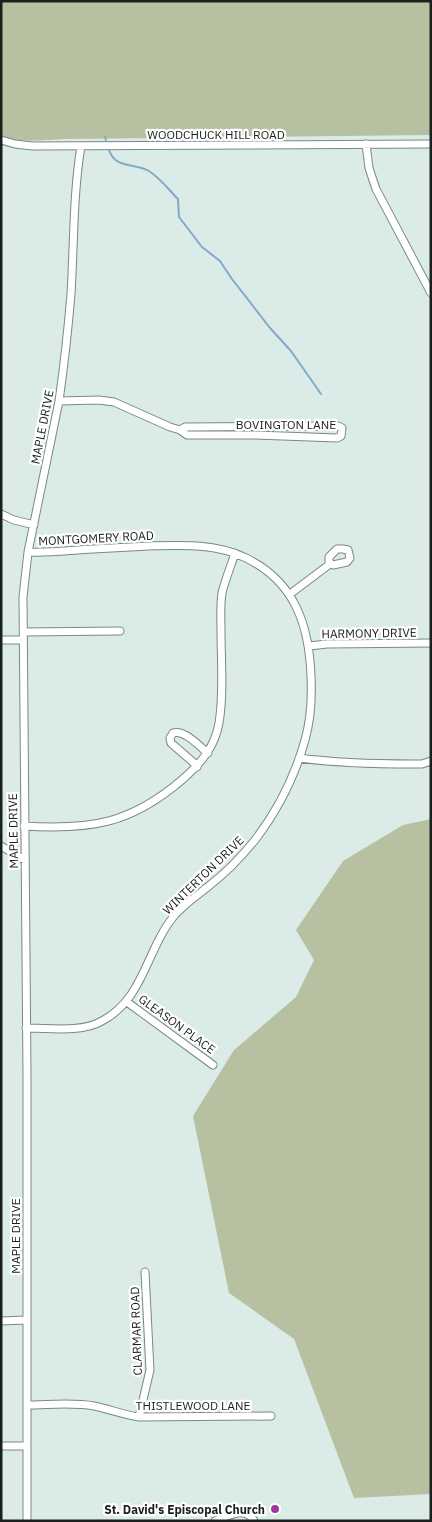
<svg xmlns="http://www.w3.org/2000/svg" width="432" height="1522" font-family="'IBM Plex Sans',sans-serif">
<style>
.green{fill:#b8c0a2}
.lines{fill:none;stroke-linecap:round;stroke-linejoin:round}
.stream{stroke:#82aac5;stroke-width:2}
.minor-casing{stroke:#798985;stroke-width:9}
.minor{stroke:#fff;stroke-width:7}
.poi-dot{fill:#9c389d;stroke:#fff;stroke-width:2}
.labels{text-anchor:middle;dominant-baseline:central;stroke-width:4.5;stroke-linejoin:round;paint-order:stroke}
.street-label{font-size:12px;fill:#19201e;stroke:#fff}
.poi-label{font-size:12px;font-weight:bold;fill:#19201e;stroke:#fff;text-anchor:end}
</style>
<rect width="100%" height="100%" fill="#dbece8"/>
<path class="green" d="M 1,1 L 431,1 L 431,135 L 65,139 C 43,140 23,143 1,137 Z
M 431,819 L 431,1494 L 354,1498 L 294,1339 L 229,1293 L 193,1116 L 234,1050 L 296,997 L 314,960 L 296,930 L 343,861 L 403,825 Z"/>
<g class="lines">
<path class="stream" d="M 105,137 L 106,140
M 109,150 C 115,169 135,163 149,171 C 160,178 170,191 178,199 L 179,217 L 202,247 L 220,261 L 232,279 L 270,328 L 291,351 L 321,394"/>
<defs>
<path id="minor" d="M 1,140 L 15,144 L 32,146 L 431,144
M 366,144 L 369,168 L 376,189 L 431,293
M 59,401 L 99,400 L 114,402 L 170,427 L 180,430 L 187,435 L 255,435 L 337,438 L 341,436 L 342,428 L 338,426 L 185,427 L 180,430
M 1,514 L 14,520 L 34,525
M 337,549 L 343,549 L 348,550 L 350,558 L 347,562 L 333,565 L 329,562 L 329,557 Z
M 290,594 L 330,564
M 23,632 L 120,631
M 1,640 L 23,640
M 309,646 L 327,644 L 431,643
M 299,758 C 337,763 374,764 413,764 L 422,764 L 431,761
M 197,767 L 194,763 L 171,743 L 170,738 L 173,733 C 184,729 199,746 208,753
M 24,826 C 91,830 131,824 183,779 C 201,763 215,747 219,723 C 224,693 221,661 221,631 C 221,619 220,606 222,593 C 225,580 231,566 235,553
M 1,846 L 25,860
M 127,1002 L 213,1065
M 26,1028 C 50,1028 81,1033 102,1021 C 144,999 146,950 174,916 C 184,904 198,895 210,885 C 227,872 242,856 255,840 C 278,810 295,776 305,740 C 311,719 312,697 311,676 C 309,625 295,582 246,558 C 216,543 181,545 149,546 C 130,547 112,548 93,549 C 71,550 50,553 28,552
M 1,1321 L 26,1320
M 27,1405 C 48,1405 72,1402 94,1406 C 109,1409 124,1415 139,1417 L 271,1416
M 139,1417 L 150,1370 L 145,1272
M 1,1446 L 27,1446
M 27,1521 L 27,1076 L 23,597 L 28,552 L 59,401 C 64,366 68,330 71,294 C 74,245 73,195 81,146
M 215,1521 C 228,1516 246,1505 254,1521"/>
</defs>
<use href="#minor" class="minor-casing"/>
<use href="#minor" class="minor"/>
</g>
<circle class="poi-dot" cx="275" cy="1509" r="5"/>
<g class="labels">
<g class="street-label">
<text x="216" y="134">WOODCHUCK HILL ROAD</text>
<text x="286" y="424">BOVINGTON LANE</text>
<text transform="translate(42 427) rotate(-79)">MAPLE DRIVE</text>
<text transform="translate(96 538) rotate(-3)">MONTGOMERY ROAD</text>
<text transform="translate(369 633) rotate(-1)">HARMONY DRIVE</text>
<text transform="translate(13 831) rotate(-91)">MAPLE DRIVE</text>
<text transform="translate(203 875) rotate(-44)">WINTERTON DRIVE</text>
<text transform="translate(177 1024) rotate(36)">GLEASON PLACE</text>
<text transform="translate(15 1236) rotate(-90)">MAPLE DRIVE</text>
<text transform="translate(136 1331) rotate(-92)">CLARMAR ROAD</text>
<text x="193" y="1405">THISTLEWOOD LANE</text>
</g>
<g class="poi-label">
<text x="265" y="1509">St. David's Episcopal Church</text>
</g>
</g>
<rect width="432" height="1522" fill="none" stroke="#19201e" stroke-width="5"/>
</svg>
